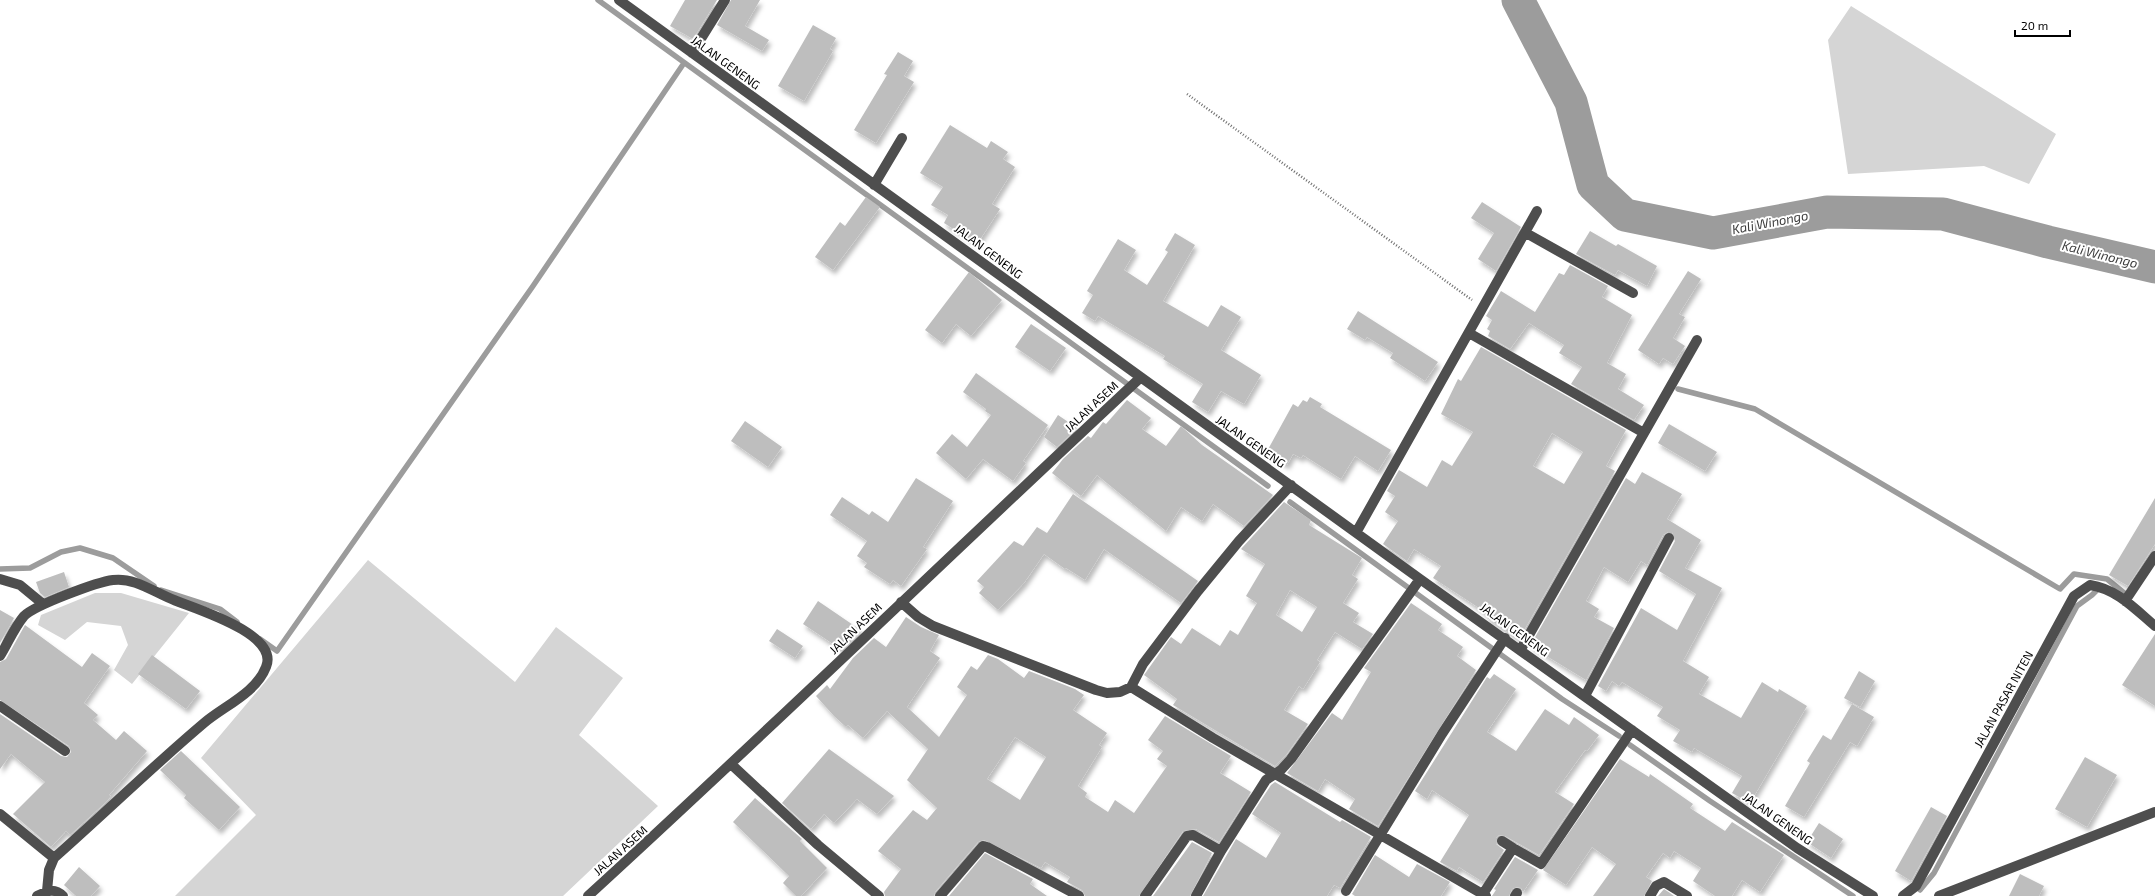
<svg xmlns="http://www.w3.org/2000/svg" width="2155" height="896" font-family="'Exo 2',sans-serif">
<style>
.green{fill:#d5d5d5}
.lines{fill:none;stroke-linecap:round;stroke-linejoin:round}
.stream{stroke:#9c9c9c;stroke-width:5.5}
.river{stroke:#9c9c9c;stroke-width:33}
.building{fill:#bebebe;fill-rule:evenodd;filter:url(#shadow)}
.path{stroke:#707070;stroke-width:2.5;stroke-dasharray:1 2;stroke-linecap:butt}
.minor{stroke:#4e4e4e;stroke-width:10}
.labels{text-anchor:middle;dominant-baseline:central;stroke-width:4;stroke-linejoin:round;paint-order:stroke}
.street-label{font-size:12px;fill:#000;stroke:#fff}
.water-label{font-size:13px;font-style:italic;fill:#3d3d3d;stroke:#fff}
</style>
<defs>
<filter id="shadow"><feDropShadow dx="2.5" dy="4.5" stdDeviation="2" flood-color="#0004"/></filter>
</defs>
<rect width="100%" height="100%" fill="#fff"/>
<path class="green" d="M 1851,6 L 2056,134 L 2029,184 L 1984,166 L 1848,174 L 1828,40 Z
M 368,560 L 515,682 L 556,627 L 623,678 L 579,735 L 658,806 L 563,896 L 175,896 L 256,815 L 201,758 Z
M 95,593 L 121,593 L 189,613 L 132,684 L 114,670 L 128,645 L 121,626 L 87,622 L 65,640 L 38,625 L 41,615 Z"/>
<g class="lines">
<path class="stream" d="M 598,0 L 1268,486
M 1678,389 L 1755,409 L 2060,589 L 2074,574 L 2107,579 L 2129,597
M 1290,502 L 1562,699 L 1619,736
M 0,569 L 30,568 L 61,552 L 80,548 L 113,558 L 154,586
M 161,590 L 220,609 L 237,622
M 260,639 L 277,651 L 533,286 L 684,63
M 1630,745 L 1710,801 L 1853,896
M 1920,890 L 1934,873 L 2077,606 L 2092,595 L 2100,587"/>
<path class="river" d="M 1518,0 L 1571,102 L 1593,185 L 1625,215 L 1713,233 L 1827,212 L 1943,214 L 2048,242 L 2155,267"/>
</g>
<path class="building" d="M 685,0 L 717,0 L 693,39 L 670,26 Z
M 731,0 L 760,0 L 745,26 L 769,40 L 762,51 L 717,25 Z
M 813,25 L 836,38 L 830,49 L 833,51 L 804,101 L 778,86 Z
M 898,52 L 913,61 L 904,76 L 914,82 L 876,143 L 854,130 L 887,75 L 884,74 Z
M 950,125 L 987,148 L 991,141 L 1008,152 L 1003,159 L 1015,167 L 992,204 L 1000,209 L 977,244 L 944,223 L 948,215 L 931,205 L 943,187 L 920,173 Z
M 866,197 L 880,207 L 833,270 L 815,257 L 840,222 L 845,226 Z
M 1482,202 L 1521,227 L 1496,271 L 1478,259 L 1494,233 L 1471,218 Z
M 1590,231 L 1616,246 L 1618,244 L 1657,266 L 1647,286 L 1618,270 L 1615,275 L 1576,254 Z
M 1175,233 L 1195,245 L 1163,301 L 1208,327 L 1221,305 L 1241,317 L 1221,350 L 1261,375 L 1244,404 L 1221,391 L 1208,412 L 1192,402 L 1203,384 L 1163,359 L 1165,356 L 1098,316 L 1095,321 L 1082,313 L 1093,295 L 1087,291 L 1118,239 L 1136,250 L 1124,270 L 1147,285 L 1168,252 L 1165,250 Z
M 1570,265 L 1608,286 L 1602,297 L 1632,315 L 1607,363 L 1626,374 L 1618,389 L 1644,405 L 1634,420 L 1571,384 L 1582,367 L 1559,353 L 1564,345 L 1529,323 L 1510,349 L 1488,336 L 1490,331 L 1487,329 L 1492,320 L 1486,316 L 1501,291 L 1535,312 L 1559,273 L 1564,275 Z
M 1688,271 L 1701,279 L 1679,314 L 1685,317 L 1673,338 L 1685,346 L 1673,364 L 1663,358 L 1659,364 L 1638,350 Z
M 969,272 L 1002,300 L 971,336 L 956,324 L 942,343 L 925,330 Z
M 1358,311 L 1438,362 L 1425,381 L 1390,358 L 1393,353 L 1367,337 L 1365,340 L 1347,329 Z
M 1031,324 L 1066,348 L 1050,371 L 1015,347 Z
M 1481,347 L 1626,430 L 1606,466 L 1615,471 L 1519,639 L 1487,618 L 1488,616 L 1476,606 L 1433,578 L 1441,566 L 1414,549 L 1407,561 L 1383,544 L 1398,521 L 1385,512 L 1395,496 L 1387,491 L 1399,470 L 1427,487 L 1442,460 L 1452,466 L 1473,432 L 1441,414 L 1458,379 L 1461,381 ZM 1552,433 L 1583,452 L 1564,484 L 1533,466 Z
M 976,373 L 1048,425 L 1023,461 L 1026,463 L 1013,481 L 983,459 L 966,479 L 936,453 L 952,434 L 967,447 L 991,415 L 985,411 L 986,409 L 963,392 Z
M 1310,397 L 1322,404 L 1320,407 L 1391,450 L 1378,471 L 1355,456 L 1341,479 L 1303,455 L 1301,458 L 1293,454 L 1287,465 L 1266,453 L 1293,404 L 1298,407 L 1303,400 L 1307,402 Z
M 1127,400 L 1151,418 L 1142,429 L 1166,446 L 1181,426 L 1202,445 L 1273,495 L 1244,526 L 1213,504 L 1202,521 L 1181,507 L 1166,531 L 1097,475 L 1081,496 L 1052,473 L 1063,459 L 1088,436 L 1091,438 L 1103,422 L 1106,424 Z
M 1058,415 L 1077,428 L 1057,447 L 1044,437 Z
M 745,421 L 782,447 L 768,467 L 731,441 Z
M 1669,424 L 1717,452 L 1705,471 L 1658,443 Z
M 1642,472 L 1682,494 L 1667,519 L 1701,540 L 1685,568 L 1722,588 L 1683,661 L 1709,677 L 1699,694 L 1741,718 L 1762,682 L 1778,692 L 1779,689 L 1807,706 L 1750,803 L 1732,793 L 1742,776 L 1694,748 L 1692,752 L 1673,741 L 1680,730 L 1657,716 L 1663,707 L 1622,682 L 1619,686 L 1612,681 L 1606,691 L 1598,686 L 1641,608 L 1677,630 L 1696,594 L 1659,571 L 1675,541 L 1672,532 L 1668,532 L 1663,535 L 1647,565 L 1641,561 L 1628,582 L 1604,567 L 1586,601 L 1599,609 L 1594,617 L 1614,628 L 1586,680 L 1530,646 L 1626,478 L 1635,484 Z
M 916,478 L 953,501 L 923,547 L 927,549 L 901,586 L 893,580 L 890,584 L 864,567 L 867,563 L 857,556 L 867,541 L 830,515 L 842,497 L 869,515 L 872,511 L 888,522 Z
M 1073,494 L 1198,581 L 1181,603 L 1104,549 L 1085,580 L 1066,568 L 1065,569 L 1044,554 L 1024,583 L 998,610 L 979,593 L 984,587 L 977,581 L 1014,541 L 1023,546 L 1037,527 L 1047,533 Z
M 2155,498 L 2155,544 L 2128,586 L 2109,575 Z
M 1284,502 L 1311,520 L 1309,525 L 1362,558 L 1352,575 L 1358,579 L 1343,603 L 1359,613 L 1353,622 L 1373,634 L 1362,649 L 1335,632 L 1317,660 L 1320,662 L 1303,689 L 1299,686 L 1284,710 L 1308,724 L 1286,755 L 1275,766 L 1173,705 L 1177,699 L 1144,675 L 1171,637 L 1181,644 L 1192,628 L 1220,646 L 1230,630 L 1238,635 L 1257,603 L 1246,596 L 1265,564 L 1241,549 ZM 1290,590 L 1317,607 L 1302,632 L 1276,615 Z
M 64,572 L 69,587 L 45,597 L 40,593 L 36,582 Z
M 818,601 L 862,631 L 842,650 L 803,624 Z
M 1411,603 L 1442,624 L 1438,630 L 1463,647 L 1457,656 L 1476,670 L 1378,826 L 1349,809 L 1355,799 L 1325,779 L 1318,791 L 1287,773 L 1332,713 L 1342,720 L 1371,672 L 1364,668 Z
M 0,610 L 14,618 L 0,643 Z
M 906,617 L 921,627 L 939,635 L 930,651 L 940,658 L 907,707 L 939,737 L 967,695 L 957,687 L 971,666 L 977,670 L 988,655 L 998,659 L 1024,678 L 1029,671 L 1075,689 L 1084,695 L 1073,710 L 1107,733 L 1099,745 L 1102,747 L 1078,786 L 1087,793 L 1085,797 L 1108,812 L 1115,800 L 1134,813 L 1167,766 L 1157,759 L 1163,751 L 1148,740 L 1165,716 L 1231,756 L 1220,773 L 1251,792 L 1219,842 L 1196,829 L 1183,831 L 1139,896 L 1085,896 L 1082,890 L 1067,882 L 1070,877 L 1045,862 L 1041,868 L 984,840 L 978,842 L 935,892 L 934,896 L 885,896 L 884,892 L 901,869 L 878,851 L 913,810 L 927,820 L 937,808 L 907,780 L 928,749 L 887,711 L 863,738 L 848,725 L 846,727 L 834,716 L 816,696 L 827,685 L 830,689 L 853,658 L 874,638 L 886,647 ZM 1015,737 L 1046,757 L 1020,800 L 987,779 Z
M 25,625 L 82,667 L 92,653 L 110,666 L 84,703 L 98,715 L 93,720 L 116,740 L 124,731 L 147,751 L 109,795 L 111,796 L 106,802 L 70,835 L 66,831 L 51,847 L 13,814 L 45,782 L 11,754 L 0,769 L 0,714 L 61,756 L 67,757 L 71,752 L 69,746 L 0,700 L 0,662 L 6,659 Z
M 777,629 L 803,646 L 795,658 L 769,641 Z
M 2155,634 L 2155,706 L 2122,685 Z
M 152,655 L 200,691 L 186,709 L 138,674 Z
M 1859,671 L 1875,681 L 1860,707 L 1844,698 Z
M 1494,674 L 1516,689 L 1487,732 L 1516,751 L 1545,709 L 1569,725 L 1574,717 L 1599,735 L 1587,751 L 1585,750 L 1555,792 L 1574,804 L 1539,855 L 1505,836 L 1499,835 L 1496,838 L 1496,844 L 1504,850 L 1483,882 L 1459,867 L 1457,871 L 1440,862 L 1469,815 L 1432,790 L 1427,799 L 1415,791 L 1487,677 L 1490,679 Z
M 1852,704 L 1874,717 L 1857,746 L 1850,742 L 1804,817 L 1785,806 L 1810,763 L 1807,761 L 1823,735 L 1831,740 Z
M 829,749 L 894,796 L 877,814 L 857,799 L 834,823 L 824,814 L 811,829 L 782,803 Z
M 181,751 L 240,807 L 219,830 L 184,798 L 186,795 L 160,770 Z
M 2085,757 L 2117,775 L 2087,827 L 2055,809 Z
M 1620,759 L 1649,777 L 1650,774 L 1693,804 L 1690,808 L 1725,831 L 1732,822 L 1784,855 L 1760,892 L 1742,880 L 1732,896 L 1715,896 L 1693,881 L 1701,868 L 1674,851 L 1670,858 L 1663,853 L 1646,877 L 1652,881 L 1644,896 L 1593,896 L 1616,864 L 1592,847 L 1566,885 L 1543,870 Z
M 1275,782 L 1340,822 L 1342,820 L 1371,837 L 1340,888 L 1334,885 L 1327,896 L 1203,896 L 1236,839 L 1266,858 L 1281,833 L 1252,814 L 1271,785 Z
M 755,798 L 802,839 L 800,841 L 827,868 L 801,896 L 796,896 L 783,883 L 789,876 L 733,822 Z
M 1931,807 L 1947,816 L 1911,881 L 1895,871 Z
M 1819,823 L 1843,839 L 1831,858 L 1807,842 Z
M 1192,842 L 1212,853 L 1190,896 L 1153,896 Z
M 985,853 L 1033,879 L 1030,884 L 1047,896 L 949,896 Z
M 1375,855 L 1409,877 L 1417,864 L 1450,882 L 1441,896 L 1355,896 L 1352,894 Z
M 1515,857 L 1538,870 L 1523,892 L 1521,888 L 1517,887 L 1512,889 L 1509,896 L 1492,896 L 1496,890 L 1494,889 Z
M 79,867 L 100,886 L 91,896 L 76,896 L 64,885 Z
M 2020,874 L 2044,886 L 2039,896 L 2009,896 Z
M 1664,889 L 1670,893 L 1674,896 L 1658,896 Z"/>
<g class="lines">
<path class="path" d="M 1187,94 L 1472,300"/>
<path class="minor" d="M 619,0 L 1420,579 L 1797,848 L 1873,896
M 692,53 L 725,0
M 874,185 L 902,138
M 1526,233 L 1633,293
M 1469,333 L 1644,433
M 1357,531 L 1537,211
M 0,579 L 20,585 L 43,604
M 2125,601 L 2155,556
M 901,602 L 918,617 L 933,626 L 1096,690 L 1107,693 L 1120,692 L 1131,687 L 1143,664 L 1198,591 L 1239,541 L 1291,485
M 1521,649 L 1697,340
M 0,656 C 8,643 14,628 24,616 C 35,605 97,582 113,580 C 135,577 155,593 174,600 C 196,609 280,634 266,667 C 256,693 224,706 204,723 C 153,766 105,813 54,858 L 49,870 L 47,891
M 1131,687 L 1213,738 L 1486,896
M 1585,696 L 1669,538
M 0,706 L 65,751
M 732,765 L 818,845 L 879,896
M 0,814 L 54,858
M 1502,841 L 1513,848
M 1346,891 L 1442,734 L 1505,638
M 1483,894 L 1513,848 L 1541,864 L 1632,730
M 37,896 C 47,891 54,887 63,896
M 588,896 C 774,726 955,550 1140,378
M 940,896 L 983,846 L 987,847 L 1079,896
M 1145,896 L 1187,836 L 1193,835 L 1221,851 L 1266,780 L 1281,770 L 1291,759 L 1420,579
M 1196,896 L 1221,851
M 1515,896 L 1517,893
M 1650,896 L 1656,886 L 1664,882 L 1687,896
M 1903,896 L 1916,886 L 2074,596 L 2090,585 C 2117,589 2135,609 2155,626
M 1939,896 L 2155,812"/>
</g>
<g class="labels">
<g class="street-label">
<text transform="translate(726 62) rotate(36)">JALAN GENENG</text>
<text transform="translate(989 251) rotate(37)">JALAN GENENG</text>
<text transform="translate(1091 406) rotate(-43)">JALAN ASEM</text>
<text transform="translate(1251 441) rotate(35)">JALAN GENENG</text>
<text transform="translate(855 628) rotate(-44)">JALAN ASEM</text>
<text transform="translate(1515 629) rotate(36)">JALAN GENENG</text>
<text transform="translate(2003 699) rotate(-61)">JALAN PASAR NITEN</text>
<text transform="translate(1778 818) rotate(35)">JALAN GENENG</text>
<text transform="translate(620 850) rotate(-42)">JALAN ASEM</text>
</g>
<g class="water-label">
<text transform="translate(1770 222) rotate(-11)">Kali Winongo</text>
<text transform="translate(2100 254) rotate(14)">Kali Winongo</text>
</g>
</g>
<path d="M2015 30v6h55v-6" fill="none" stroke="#000000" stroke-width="2"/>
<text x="2021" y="30" font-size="12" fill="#000000" stroke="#ffffff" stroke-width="3" paint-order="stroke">20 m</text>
</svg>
